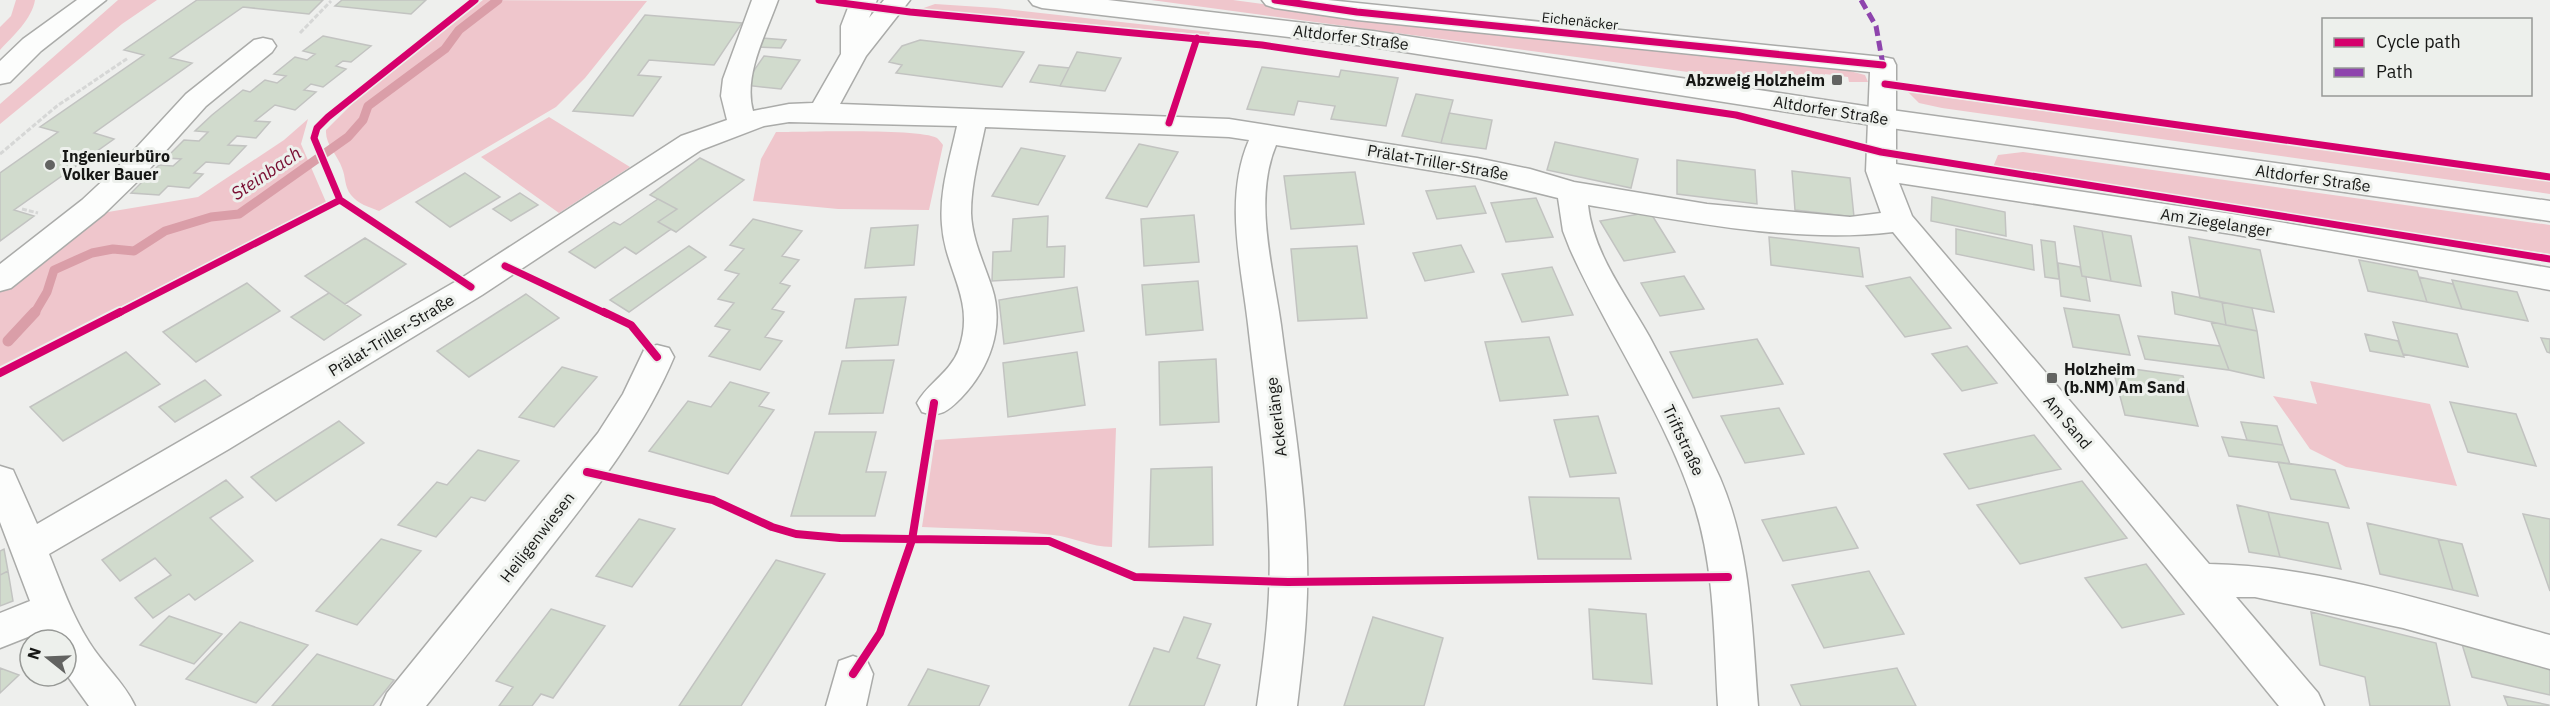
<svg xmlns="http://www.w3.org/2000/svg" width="2550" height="706" font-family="'IBM Plex Sans',sans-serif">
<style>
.green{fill:#efc6cc}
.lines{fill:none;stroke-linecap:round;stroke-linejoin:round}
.stream-far1{stroke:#da9ea8;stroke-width:9}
.stream{stroke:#da9ea8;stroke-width:11}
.building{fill:#d1dbcd;stroke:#c2c3c1;stroke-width:1.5}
.minor-casing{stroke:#aaaba9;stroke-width:3}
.major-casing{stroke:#aaaba9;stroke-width:3}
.path{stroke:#d6d7d6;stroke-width:3;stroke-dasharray:5 2;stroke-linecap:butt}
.minor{fill:#fcfdfc;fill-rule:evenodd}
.major{fill:#fcfdfc;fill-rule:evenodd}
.quiet{stroke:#8e44ad;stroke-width:5;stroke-dasharray:10 5;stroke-linecap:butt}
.cycleway-far1-casing{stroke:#edf0ec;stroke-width:10}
.cycleway-casing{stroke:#edf0ec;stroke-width:12}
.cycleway-far1{stroke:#d6006c;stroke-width:7}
.cycleway{stroke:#d6006c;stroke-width:8}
.poi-dot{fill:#626361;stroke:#edf0ec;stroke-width:2}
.labels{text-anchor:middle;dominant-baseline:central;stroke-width:6;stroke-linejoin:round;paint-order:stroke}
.far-street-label{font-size:14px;fill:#161715;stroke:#edf0ec}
.street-label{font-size:16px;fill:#161715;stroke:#edf0ec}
.poi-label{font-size:16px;font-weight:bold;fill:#161715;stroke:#edf0ec;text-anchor:start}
.water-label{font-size:18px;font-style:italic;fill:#790e32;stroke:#edf0ec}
</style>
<rect width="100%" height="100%" fill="#eeefed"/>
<path class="green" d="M 16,0 L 35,0 C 32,19 13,36 0,50 L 0,27 L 11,16 Z
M 118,0 L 157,0 L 122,24 L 0,124 L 0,104 Z
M 483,0 L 647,1 L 585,78 L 556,107 L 379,211 C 369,207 358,204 351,195 C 344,186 346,177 342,168 C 338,155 325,145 326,130 L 353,103 Z
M 1151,0 L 1233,0 L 1360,17 L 1842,69 L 1865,75 L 1868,82 L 1849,82 L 1848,77 L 1825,74 L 1824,77 L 1718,76 Z
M 935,4 L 996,8 L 1210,32 L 1209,35 L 921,9 Z
M 1908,92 L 2550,181 L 2550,194 L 1942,108 L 1919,103 Z
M 549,117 L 630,167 L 559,213 L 481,157 Z
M 308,119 L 301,144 L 326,202 L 0,368 L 0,289 L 96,214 L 198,197 L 284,140 Z
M 776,132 C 803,132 920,128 937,138 C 939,140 941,142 943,145 L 929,210 L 838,209 L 753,201 L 761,159 Z
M 2023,152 L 2550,225 L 2550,254 L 1993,167 L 1998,155 Z
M 2310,381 L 2430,404 L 2457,486 L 2346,467 L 2310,449 L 2273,396 L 2317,404 Z
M 1116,428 L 1112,547 C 1091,547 1073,537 1053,535 C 1010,529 965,529 922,527 L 935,440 Z"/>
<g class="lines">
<path class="stream-far1" d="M 34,314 L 47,292 L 54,270 L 92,253 L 113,249 L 134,251 L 165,231 L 211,217 L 239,214 L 348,137 L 363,120 L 368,106 L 445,49 L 459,30 L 498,0"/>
<path class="stream" d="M 8,341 L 35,312"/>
</g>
<path class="building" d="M 197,0 L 323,0 L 309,14 L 243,7 L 170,58 L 192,63 L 94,133 L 114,139 L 14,210 L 34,216 L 0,241 L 0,173 L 58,132 L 40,127 L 144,55 L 124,50 Z
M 342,0 L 426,0 L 411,14 L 335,6 Z
M 645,15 L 742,23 L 714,65 L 649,60 L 638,75 L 661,77 L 633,116 L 573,111 Z
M 323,36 L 371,46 L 351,62 L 343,61 L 336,66 L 346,69 L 323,87 L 311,84 L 304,90 L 316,92 L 295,110 L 275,105 L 255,121 L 270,122 L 256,138 L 237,136 L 228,145 L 246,146 L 229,164 L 206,162 L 194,173 L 203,174 L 189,188 L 168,186 L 159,195 L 131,193 L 159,165 L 173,166 L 181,159 L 166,158 L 184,140 L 199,141 L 208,132 L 195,131 L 212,115 L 243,90 L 250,92 L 265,80 L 277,83 L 286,76 L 274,74 L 295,57 L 307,60 L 315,54 L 303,51 Z
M 761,38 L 786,40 L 781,48 L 756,47 Z
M 920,40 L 1024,52 L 1002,87 L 896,73 L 902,65 L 889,62 L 902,46 Z
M 1077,52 L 1121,58 L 1105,91 L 1060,86 Z
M 764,56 L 800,60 L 781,89 L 744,85 Z
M 1039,65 L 1069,68 L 1060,86 L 1030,82 Z
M 1262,67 L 1339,77 L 1341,70 L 1398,78 L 1386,126 L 1331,119 L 1335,106 L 1298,101 L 1294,115 L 1247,109 Z
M 1416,94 L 1453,100 L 1441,143 L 1402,136 Z
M 1449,113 L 1492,120 L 1486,149 L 1441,143 Z
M 1555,142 L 1638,159 L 1631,188 L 1547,170 Z
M 1139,144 L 1178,152 L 1147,207 L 1106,198 Z
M 1021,148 L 1065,156 L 1038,205 L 992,196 Z
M 700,158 L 744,180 L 676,232 L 658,222 L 677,209 L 650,195 Z
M 1677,160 L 1755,170 L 1757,204 L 1677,194 Z
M 1792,171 L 1850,178 L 1854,217 L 1795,210 Z
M 1355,172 L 1364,224 L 1291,229 L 1284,176 Z
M 465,173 L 500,197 L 450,227 L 416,202 Z
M 1475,186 L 1486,213 L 1437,219 L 1426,191 Z
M 520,193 L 538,205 L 511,221 L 493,209 Z
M 1932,197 L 2005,212 L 2006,236 L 1931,221 Z
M 1536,198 L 1553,237 L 1506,242 L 1491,203 Z
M 658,199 L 677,209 L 658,222 L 671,229 L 636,254 L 625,247 L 595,268 L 569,252 L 614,222 L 620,225 Z
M 1650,212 L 1675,252 L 1624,261 L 1600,221 Z
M 1194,215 L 1199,262 L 1144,266 L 1141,219 Z
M 1048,216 L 1047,247 L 1065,246 L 1064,277 L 992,281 L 993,252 L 1011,251 L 1013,219 Z
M 753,219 L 802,231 L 782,256 L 799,260 L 780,283 L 790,286 L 772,309 L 784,312 L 765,337 L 782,341 L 760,370 L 709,356 L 730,330 L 715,326 L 734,303 L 718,299 L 739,274 L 725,270 L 744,249 L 730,245 Z
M 918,225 L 914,265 L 865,268 L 871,228 Z
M 2074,226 L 2102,231 L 2111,281 L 2082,276 Z
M 1956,229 L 2032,245 L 2034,270 L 1956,254 Z
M 2102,231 L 2131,236 L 2141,286 L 2111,281 Z
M 1769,237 L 1859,248 L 1863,277 L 1771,265 Z
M 2189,237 L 2260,250 L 2274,312 L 2200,298 Z
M 365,238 L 406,264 L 345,304 L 305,276 Z
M 2041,240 L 2055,242 L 2059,279 L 2045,277 Z
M 1461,245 L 1474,272 L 1425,281 L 1413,253 Z
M 689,246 L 706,257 L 629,312 L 610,300 Z
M 1357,246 L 1367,318 L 1298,321 L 1291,249 Z
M 2359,260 L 2417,271 L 2427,302 L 2368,291 Z
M 2058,263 L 2080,267 L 2082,276 L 2086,277 L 2090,301 L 2061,296 Z
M 1552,267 L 1573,315 L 1522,322 L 1502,274 Z
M 1684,276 L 1704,309 L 1660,316 L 1641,283 Z
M 1910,277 L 1951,328 L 1905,337 L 1866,286 Z
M 2419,277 L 2453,284 L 2462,309 L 2427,302 Z
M 2452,280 L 2517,292 L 2528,321 L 2462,309 Z
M 1198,281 L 1203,330 L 1146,335 L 1142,285 Z
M 247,283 L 280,311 L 196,362 L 163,332 Z
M 1077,287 L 1084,331 L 1004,344 L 999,300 Z
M 2172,292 L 2222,302 L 2226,325 L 2175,314 Z
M 329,293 L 361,315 L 324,340 L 291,317 Z
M 526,294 L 559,318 L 469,377 L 437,351 Z
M 906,297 L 898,345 L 846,348 L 855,299 Z
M 2222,302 L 2252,308 L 2257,331 L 2226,325 Z
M 2064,308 L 2119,315 L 2130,355 L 2073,347 Z
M 2211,322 L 2257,331 L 2264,378 L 2229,370 Z
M 2393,322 L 2457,334 L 2468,367 L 2403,354 Z
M 2365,334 L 2398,341 L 2404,357 L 2370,351 Z
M 2138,336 L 2220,346 L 2229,370 L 2145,359 Z
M 1549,337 L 1568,395 L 1500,401 L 1485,342 Z
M 2541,338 L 2550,339 L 2550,353 L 2547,352 Z
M 1757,339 L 1783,384 L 1693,398 L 1670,352 Z
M 1967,346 L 1997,383 L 1962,391 L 1932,354 Z
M 126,352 L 160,384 L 63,441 L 30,407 Z
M 1077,352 L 1085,405 L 1008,417 L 1003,363 Z
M 1216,359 L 1219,422 L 1160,425 L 1159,362 Z
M 894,360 L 883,413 L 829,414 L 842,361 Z
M 2112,366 L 2183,376 L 2198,426 L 2125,415 Z
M 562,367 L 597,377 L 554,427 L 519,417 Z
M 205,380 L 221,395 L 175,422 L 159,407 Z
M 730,382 L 769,393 L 759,406 L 774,410 L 728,474 L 649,451 L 688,401 L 711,407 Z
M 2450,402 L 2516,414 L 2536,466 L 2468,452 Z
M 1779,408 L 1804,454 L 1745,463 L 1721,416 Z
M 1598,416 L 1616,473 L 1570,477 L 1554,420 Z
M 339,421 L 364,443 L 276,501 L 251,477 Z
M 2241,422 L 2277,426 L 2283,445 L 2247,440 Z
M 815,432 L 876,432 L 866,472 L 886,472 L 875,516 L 791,516 Z
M 2034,435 L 2061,469 L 1969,489 L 1944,454 Z
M 2222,437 L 2283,445 L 2290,464 L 2229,456 Z
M 478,450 L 519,461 L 485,501 L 471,497 L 436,537 L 398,525 L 437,482 L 447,485 Z
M 2278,462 L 2335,470 L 2349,508 L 2291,499 Z
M 1212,467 L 1213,545 L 1149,547 L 1151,469 Z
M 226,480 L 243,497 L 210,518 L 253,561 L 195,600 L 189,594 L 153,618 L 135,598 L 171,575 L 155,558 L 120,581 L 102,560 Z
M 2082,481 L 2127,538 L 2020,564 L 1977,505 Z
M 1529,497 L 1619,498 L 1631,559 L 1538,559 Z
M 2237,505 L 2268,512 L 2280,557 L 2249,552 Z
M 1836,507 L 1858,548 L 1783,561 L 1762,520 Z
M 2268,512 L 2328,523 L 2341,569 L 2280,557 Z
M 2523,514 L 2550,519 L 2550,591 Z
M 639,519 L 675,529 L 632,587 L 596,576 Z
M 2367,523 L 2438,539 L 2453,590 L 2380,574 Z
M 381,539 L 421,551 L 357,625 L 316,611 Z
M 2438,539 L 2462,544 L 2478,596 L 2453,590 Z
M 4,549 L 8,571 L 0,575 L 0,551 Z
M 776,560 L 825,574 L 741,706 L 679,706 Z
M 2146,564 L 2184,614 L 2122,628 L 2085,578 Z
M 8,571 L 13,601 L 0,606 L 0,575 Z
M 1869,571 L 1904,634 L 1824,648 L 1792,585 Z
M 551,609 L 605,626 L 553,698 L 541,694 L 532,706 L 499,706 L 513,687 L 496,681 Z
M 1589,609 L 1646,614 L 1652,684 L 1593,679 Z
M 2311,612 L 2436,643 L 2450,706 L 2370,706 L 2365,677 L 2320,665 Z
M 169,616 L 222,634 L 194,664 L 140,645 Z
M 1184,617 L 1211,624 L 1197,658 L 1220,665 L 1204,706 L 1129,706 L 1154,648 L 1169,652 Z
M 1373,617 L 1443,638 L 1424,706 L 1344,706 Z
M 240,622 L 308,645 L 256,703 L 186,679 Z
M 2462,644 L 2550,667 L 2550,695 L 2472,677 Z
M 317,654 L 394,680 L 373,706 L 272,706 Z
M 0,668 L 19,675 L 0,693 Z
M 1897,668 L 1916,706 L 1801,706 L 1791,685 Z
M 928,669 L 989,686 L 979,706 L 908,706 Z
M 2504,696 L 2549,705 L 2549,706 L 2508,706 Z"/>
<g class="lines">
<defs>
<path id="minor" d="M 752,0 L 778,0 C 766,34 743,75 753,111 L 789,104 L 813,103 L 841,54 L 841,26 L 851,0 L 877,0 L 869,18 L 884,0 L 910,0 L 866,56 L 840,104 L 1229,119 L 1477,158 L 1530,169 L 1574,182 L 1707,204 L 1850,217 L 1881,213 L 1866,171 L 1870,72 L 1357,20 L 1275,8 L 1266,5 L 1262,0 L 1328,0 L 1883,57 L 1893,59 L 1896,65 L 1896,164 L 2232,214 L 2550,268 L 2550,290 L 2232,234 L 1899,183 L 1912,216 L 2209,564 C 2323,566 2440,605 2550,635 L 2550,669 L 2403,628 L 2255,597 L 2236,597 L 2318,693 L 2324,706 L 2279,706 L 1893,232 C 1795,244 1685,221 1588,205 C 1593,253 1626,295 1649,336 C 1674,382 1698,430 1720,478 C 1751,550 1752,629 1758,706 L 1718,706 C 1714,640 1715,571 1695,507 C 1666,416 1609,336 1570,249 L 1563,231 L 1558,198 L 1477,178 L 1276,145 C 1253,200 1273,267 1281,325 C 1290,395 1302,466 1306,538 C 1310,594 1304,650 1297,706 L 1257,706 C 1265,651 1272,594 1269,538 C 1267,467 1256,395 1248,324 C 1241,264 1224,198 1249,140 L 1229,137 L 985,127 C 979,156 971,184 971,213 C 972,240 984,263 992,288 C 1005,328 989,369 961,398 C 948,411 940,418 922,412 L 917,403 C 928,383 951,372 959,349 C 976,300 945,271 942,225 C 939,191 950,159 957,126 L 789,122 L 764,126 L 701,150 L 482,295 L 229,449 L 49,554 C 61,584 72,615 89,642 C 103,665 124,682 135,706 L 89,706 L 66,674 L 66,640 L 47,640 L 43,631 L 0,648 L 0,613 L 30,601 L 0,522 L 0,466 L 13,470 L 37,524 L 460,279 L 681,136 L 727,120 L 721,96 L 723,79 Z
M 263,38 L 272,40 L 276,46 L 272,52 L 206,106 L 145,174 L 104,214 L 11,288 L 0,291 L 0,264 L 82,200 L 125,160 L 186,94 L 254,40 Z
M 657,345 L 669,348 L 674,357 C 644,428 597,488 550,548 C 509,601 468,654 426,706 L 381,706 L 387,693 L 598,433 L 623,394 L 645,348 Z
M 853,656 L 867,661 L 873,674 L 866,706 L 826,706 L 839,661 Z"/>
<path id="major" d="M 77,0 L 106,0 L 41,51 L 10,82 L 0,84 L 0,61 L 23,39 Z
M 1029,0 L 1108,0 L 1373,31 L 1884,109 L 2550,201 L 2550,221 L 1884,127 L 1373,47 L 1042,8 L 1033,5 Z"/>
</defs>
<use href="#minor" class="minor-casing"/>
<use href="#major" class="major-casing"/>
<path class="path" d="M 300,33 L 331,1
M 0,154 L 57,106 L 128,58
M 22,209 L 38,213"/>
<use href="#minor" class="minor"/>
<use href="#major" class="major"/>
<path class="quiet" d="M 1861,0 L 1876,26 L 1883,65"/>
<defs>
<path id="cycleway-far1" d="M 819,0 L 910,12 L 1262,45 L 1736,115 L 1881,152 L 2550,259
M 1275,0 L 1357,12 L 1883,65
M 1885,84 L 2550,177
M 1169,123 L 1197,38
M 505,266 L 607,314
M 471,287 L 340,200 L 314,138 L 317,128 L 328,117 L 475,0
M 117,314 L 340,200"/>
<path id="cycleway" d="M 604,312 L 631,325 L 657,357
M 0,373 L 120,312
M 587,472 L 713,500 L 772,527 L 796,534 L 840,538 L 1049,541 L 1135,577 L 1288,582 L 1728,577
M 853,674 L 880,633 L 912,540 L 934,403"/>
</defs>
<use href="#cycleway-far1" class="cycleway-far1-casing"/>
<use href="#cycleway" class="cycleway-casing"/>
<use href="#cycleway-far1" class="cycleway-far1"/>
<use href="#cycleway" class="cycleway"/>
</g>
<g class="poi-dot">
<rect x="1831" y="74" width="12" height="12" rx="3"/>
<circle cx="50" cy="165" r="6"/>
<rect x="2046" y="372" width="12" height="12" rx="3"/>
</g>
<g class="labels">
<g class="far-street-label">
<text transform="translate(1580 21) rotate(6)">Eichenäcker</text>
</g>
<g class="street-label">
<text transform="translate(1351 37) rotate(7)">Altdorfer Straße</text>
<text transform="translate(1831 110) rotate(9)">Altdorfer Straße</text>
<text transform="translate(1438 162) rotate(10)">Prälat-Triller-Straße</text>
<text transform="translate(2313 178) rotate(8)">Altdorfer Straße</text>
<text transform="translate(2216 222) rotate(9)">Am Ziegelanger</text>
<text transform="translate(391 335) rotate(-31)">Prälat-Triller-Straße</text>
<text transform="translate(1276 417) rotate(-97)">Ackerlänge</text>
<text transform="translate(2068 422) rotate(50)">Am Sand</text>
<text transform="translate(1684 440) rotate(65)">Triftstraße</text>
<text transform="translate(537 537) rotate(-52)">Heiligenwiesen</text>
</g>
<g class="poi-label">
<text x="1825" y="80" text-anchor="end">Abzweig Holzheim</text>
<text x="62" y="156">Ingenieurbüro<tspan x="62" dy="18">Volker Bauer</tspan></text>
<text x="2064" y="369">Holzheim<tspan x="2064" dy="18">(b.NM) Am Sand</tspan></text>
</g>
<g class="water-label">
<text transform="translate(266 173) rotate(-34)">Steinbach</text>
</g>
</g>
<rect x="2322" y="18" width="210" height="78" fill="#edf0ec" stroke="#979996" stroke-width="1.5"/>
<rect x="2334" y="38" width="30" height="9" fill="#d6006c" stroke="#979996" stroke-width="1.5"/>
<text x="2376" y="48" font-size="18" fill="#161715">Cycle path</text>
<rect x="2334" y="68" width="30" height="9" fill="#8e44ad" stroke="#979996" stroke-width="1.5"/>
<text x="2376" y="78" font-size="18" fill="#161715">Path</text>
<g transform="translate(48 658) rotate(288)"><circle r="28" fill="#edf0ec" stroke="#979996" stroke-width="1.5"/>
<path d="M0-4.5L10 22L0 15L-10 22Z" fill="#626361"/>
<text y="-9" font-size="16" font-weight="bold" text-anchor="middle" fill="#161715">N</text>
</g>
</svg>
